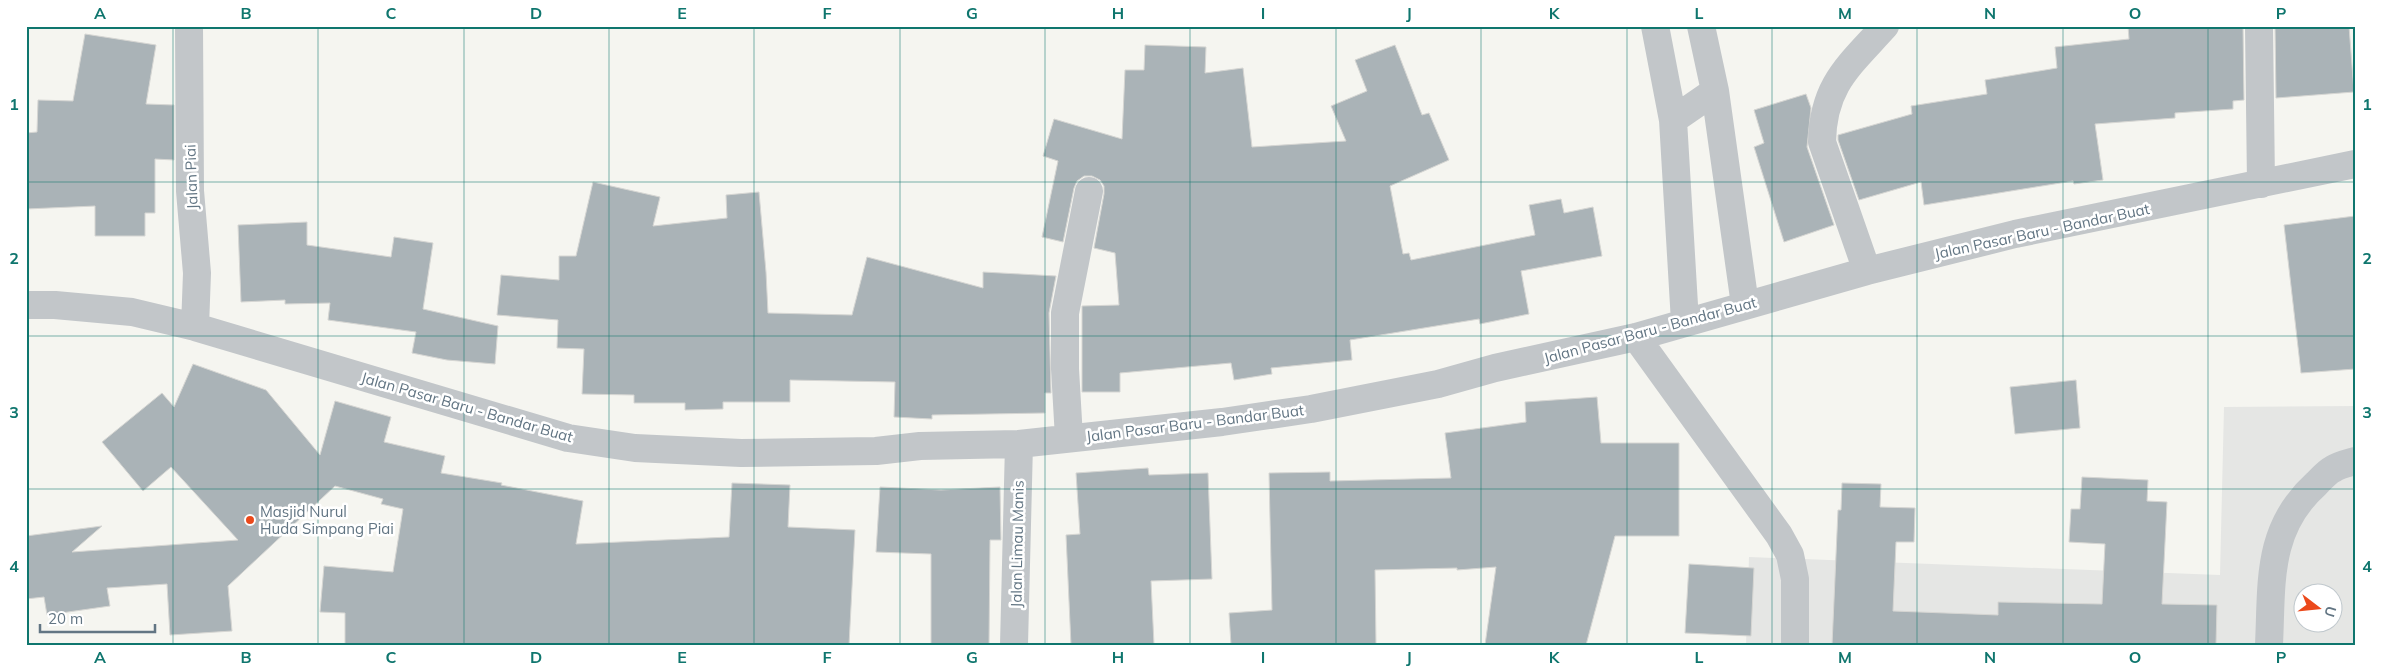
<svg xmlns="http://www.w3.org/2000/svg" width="2381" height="671" font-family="Mulish,sans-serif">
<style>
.built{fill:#e5e6e4;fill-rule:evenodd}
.building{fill:#aab3b7;stroke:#d6d6d3}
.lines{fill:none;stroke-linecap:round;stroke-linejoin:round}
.minor{stroke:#c2c6c9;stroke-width:28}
.grid{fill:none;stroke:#0f766e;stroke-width:1;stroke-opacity:0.55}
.poi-dot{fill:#eb491b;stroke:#fff;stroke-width:2}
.labels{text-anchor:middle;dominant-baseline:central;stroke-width:5;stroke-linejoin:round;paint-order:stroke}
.street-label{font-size:15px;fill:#627583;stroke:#fff}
.poi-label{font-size:15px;fill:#627583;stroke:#fff;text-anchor:start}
.neatline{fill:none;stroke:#0f766e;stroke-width:2}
.grid-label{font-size:16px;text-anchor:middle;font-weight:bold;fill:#0f766e}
</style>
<rect width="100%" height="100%" fill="#f5f5f0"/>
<path class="built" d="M 2355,406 L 2355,645 L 1746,645 L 1749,557 L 2220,575 L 2224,407 ZM 2304,594 L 2334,594 L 2334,624 L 2304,624 Z"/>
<path class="building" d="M 2128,26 L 2243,26 L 2244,100 L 2233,101 L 2233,109 L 2175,113 L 2175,118 L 2095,124 L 2103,180 L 2074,184 L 2073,181 L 1924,205 L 1921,182 L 1859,200 L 1838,140 L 1838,135 L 1912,114 L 1911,106 L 1987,94 L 1985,80 L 2057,68 L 2055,47 L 2129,39 Z
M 2275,26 L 2349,26 L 2354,92 L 2276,98 Z
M 85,34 L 156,45 L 146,104 L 174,105 L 174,160 L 155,159 L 155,213 L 145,213 L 145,236 L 95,236 L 95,206 L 26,209 L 26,133 L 37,132 L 38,100 L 73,101 Z
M 1145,45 L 1206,47 L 1205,73 L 1243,68 L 1252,147 L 1346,141 L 1331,106 L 1367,91 L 1355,60 L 1395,45 L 1422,115 L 1429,113 L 1449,160 L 1390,186 L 1403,254 L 1409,253 L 1411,260 L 1535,235 L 1529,205 L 1561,199 L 1564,213 L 1593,207 L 1602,256 L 1521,271 L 1529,314 L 1480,324 L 1479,319 L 1350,340 L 1352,360 L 1271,368 L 1272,374 L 1234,380 L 1231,363 L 1120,373 L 1120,392 L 1082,392 L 1082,306 L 1119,305 L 1115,253 L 1094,248 L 1104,194 L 1104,186 L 1100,180 L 1092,176 L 1084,176 L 1077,181 L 1074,188 L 1063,242 L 1042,237 L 1058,161 L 1043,156 L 1054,119 L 1122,139 L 1125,70 L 1144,70 Z
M 1806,94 L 1811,108 L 1807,147 L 1834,225 L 1784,242 L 1754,147 L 1764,143 L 1754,110 Z
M 593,182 L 660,197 L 653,226 L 727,218 L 726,195 L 759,192 L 766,272 L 768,313 L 852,315 L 867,257 L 983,288 L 983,272 L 1056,276 L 1049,313 L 1051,393 L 1045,393 L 1045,413 L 932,415 L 932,419 L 894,417 L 895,382 L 790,380 L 790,402 L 723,402 L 723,409 L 685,410 L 685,403 L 634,403 L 634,395 L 582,394 L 584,349 L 557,348 L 558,320 L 497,315 L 501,275 L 559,280 L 559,256 L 576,256 Z
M 2355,216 L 2355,369 L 2301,373 L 2284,225 Z
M 307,222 L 307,245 L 391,257 L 394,237 L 433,243 L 423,309 L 498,326 L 495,364 L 447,360 L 412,353 L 416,332 L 328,320 L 330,303 L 285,304 L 285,300 L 241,302 L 238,225 Z
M 193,364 L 266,390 L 320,455 L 335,401 L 391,417 L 384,442 L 445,456 L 441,473 L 502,483 L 501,485 L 583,501 L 576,544 L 729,537 L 732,483 L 790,485 L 788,527 L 855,530 L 849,645 L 345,645 L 345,613 L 320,612 L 324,566 L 393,572 L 403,509 L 381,504 L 383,499 L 335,486 L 228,586 L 232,631 L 170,635 L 167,584 L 107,588 L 110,606 L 47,615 L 44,597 L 26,599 L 26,536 L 102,526 L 72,552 L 238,540 L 171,467 L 143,491 L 102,442 L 162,393 L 174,407 Z
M 2076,380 L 2080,428 L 2015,434 L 2010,387 Z
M 1597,397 L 1601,443 L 1679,443 L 1679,536 L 1615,536 L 1586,645 L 1485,645 L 1496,567 L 1457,570 L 1457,568 L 1375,570 L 1376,645 L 1231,645 L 1229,613 L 1272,610 L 1269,473 L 1330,472 L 1330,481 L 1451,478 L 1445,433 L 1526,422 L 1525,402 Z
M 1148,468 L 1149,475 L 1208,473 L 1212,579 L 1151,581 L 1154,645 L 1071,645 L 1066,535 L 1080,534 L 1076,473 Z
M 2082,477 L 2148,480 L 2147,501 L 2167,502 L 2162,604 L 2217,605 L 2216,645 L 1832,645 L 1838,510 L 1841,510 L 1842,483 L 1881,484 L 1880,507 L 1915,508 L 1914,542 L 1896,542 L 1893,611 L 1998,615 L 1998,602 L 2102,604 L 2105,544 L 2069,542 L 2071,509 L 2080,509 Z
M 880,487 L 941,490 L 1000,487 L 1001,540 L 990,540 L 989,645 L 931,645 L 931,554 L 876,552 Z
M 1689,564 L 1754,568 L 1751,636 L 1685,633 Z"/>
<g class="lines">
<path class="minor" d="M 189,26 L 190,191 L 197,273 L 195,327
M 1655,26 L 1673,120 L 1685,322
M 1701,26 L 1715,91 L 1745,305
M 2259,26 L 2261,184
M 1673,120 L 1715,91
M 1867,271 L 1822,142 C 1823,85 1849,66 1885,26
M 26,305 L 55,305 L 132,312 L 195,327 L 568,438 L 635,448 L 741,453 L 876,451 L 920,446 L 1019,444 L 1222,422 L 1311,409 L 1438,384 L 1495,368 L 1636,337 L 1867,271 L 2015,234 L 2355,164
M 1636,337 L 1779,535 L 1790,555 L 1795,579 L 1795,645
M 1069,438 L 1065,369 L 1065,313 L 1089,191
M 1014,645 L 1019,444
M 2269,645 C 2272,583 2266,529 2316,484 C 2321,479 2327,472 2333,469 C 2339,465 2348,463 2355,461"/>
</g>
<path class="grid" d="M 173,26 L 173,645M 318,26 L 318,645M 464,26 L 464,645M 609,26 L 609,645M 754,26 L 754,645M 900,26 L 900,645M 1045,26 L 1045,645M 1190,26 L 1190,645M 1336,26 L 1336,645M 1481,26 L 1481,645M 1627,26 L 1627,645M 1772,26 L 1772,645M 1917,26 L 1917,645M 2063,26 L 2063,645M 2208,26 L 2208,645M 26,182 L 2355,182M 26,336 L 2355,336M 26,489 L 2355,489"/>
<circle class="poi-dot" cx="250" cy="520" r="5"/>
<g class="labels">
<g class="street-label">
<text transform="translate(191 177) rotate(-92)">Jalan Piai</text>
<text transform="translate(2042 231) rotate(-12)">Jalan Pasar Baru - Bandar Buat</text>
<text transform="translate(1650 330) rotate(-15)">Jalan Pasar Baru - Bandar Buat</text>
<text transform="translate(467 407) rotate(16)">Jalan Pasar Baru - Bandar Buat</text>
<text transform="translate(1195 423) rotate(-7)">Jalan Pasar Baru - Bandar Buat</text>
<text transform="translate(1017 544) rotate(-89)">Jalan Limau Manis</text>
</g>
<g class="poi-label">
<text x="260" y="511">Masjid Nurul<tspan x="260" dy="17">Huda Simpang Piai</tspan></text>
</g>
</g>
<rect width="2381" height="671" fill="none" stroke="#ffffff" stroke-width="55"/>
<g transform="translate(2318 608) rotate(106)"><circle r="24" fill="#ffffff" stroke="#c0c8cd"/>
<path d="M0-4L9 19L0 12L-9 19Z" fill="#eb491b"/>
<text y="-8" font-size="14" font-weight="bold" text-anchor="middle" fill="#627583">U</text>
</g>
<path d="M40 624v8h115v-8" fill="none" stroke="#627583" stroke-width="2.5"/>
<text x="48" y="624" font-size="15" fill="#627583" stroke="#ffffff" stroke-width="4" paint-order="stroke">20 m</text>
<rect x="28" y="28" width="2326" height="616" class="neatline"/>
<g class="grid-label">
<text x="100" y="19">A</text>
<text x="246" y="19">B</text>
<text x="391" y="19">C</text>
<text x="536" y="19">D</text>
<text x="682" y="19">E</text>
<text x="827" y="19">F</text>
<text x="972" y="19">G</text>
<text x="1118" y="19">H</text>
<text x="1263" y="19">I</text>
<text x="1409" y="19">J</text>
<text x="1554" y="19">K</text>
<text x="1699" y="19">L</text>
<text x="1845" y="19">M</text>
<text x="1990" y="19">N</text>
<text x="2135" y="19">O</text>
<text x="2281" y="19">P</text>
<text x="14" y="110">1</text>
<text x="2367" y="110">1</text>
<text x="14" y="264">2</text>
<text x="2367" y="264">2</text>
<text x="14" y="418">3</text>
<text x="2367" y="418">3</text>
<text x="14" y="572">4</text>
<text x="2367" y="572">4</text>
<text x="100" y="663">A</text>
<text x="246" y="663">B</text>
<text x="391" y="663">C</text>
<text x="536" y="663">D</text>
<text x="682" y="663">E</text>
<text x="827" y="663">F</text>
<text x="972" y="663">G</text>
<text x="1118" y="663">H</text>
<text x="1263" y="663">I</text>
<text x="1409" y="663">J</text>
<text x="1554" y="663">K</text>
<text x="1699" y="663">L</text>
<text x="1845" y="663">M</text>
<text x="1990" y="663">N</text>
<text x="2135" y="663">O</text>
<text x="2281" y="663">P</text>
</g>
</svg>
